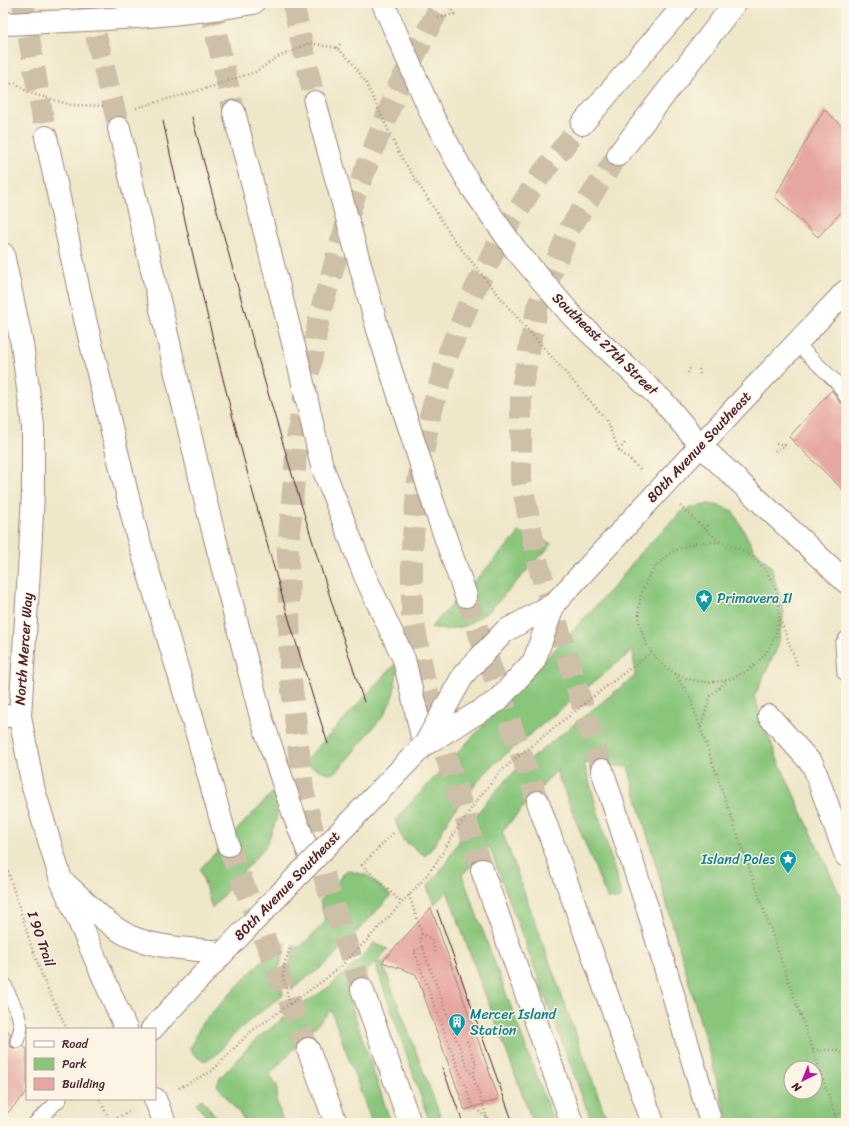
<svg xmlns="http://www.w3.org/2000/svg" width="849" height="1126" font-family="Sriracha,sans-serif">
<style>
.green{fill:#89c67c;stroke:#6a7254;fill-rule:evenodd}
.building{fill:#e6a7a3}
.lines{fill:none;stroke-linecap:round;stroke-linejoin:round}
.highway-tunnel{stroke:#cebfa9;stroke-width:22;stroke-dasharray:22 11;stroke-linecap:butt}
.lane-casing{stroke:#9c837a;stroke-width:15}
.street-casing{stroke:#9c837a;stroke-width:24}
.secondary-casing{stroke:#9c837a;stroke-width:24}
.highway-casing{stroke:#9c837a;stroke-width:24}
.path{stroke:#9c837a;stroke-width:2.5;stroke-dasharray:1 3;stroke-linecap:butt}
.lane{stroke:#fff;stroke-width:13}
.street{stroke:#fff;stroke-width:22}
.secondary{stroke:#fff;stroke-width:22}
.highway{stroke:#fff;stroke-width:22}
.tram{stroke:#4a1f2b;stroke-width:1}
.secondary-bridge-casing{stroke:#9c837a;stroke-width:24;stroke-linecap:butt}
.secondary-bridge{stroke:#fff;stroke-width:22}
.labels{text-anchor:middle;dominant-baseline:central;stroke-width:3;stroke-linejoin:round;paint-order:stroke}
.street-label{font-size:14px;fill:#4a1f2b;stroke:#fcf5e5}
.culture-label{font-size:14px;fill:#0d838f;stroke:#fcf5e5;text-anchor:start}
</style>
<rect width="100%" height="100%" fill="#fcf5e5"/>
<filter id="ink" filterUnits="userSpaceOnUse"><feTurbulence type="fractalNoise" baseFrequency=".025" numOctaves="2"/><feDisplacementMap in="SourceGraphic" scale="8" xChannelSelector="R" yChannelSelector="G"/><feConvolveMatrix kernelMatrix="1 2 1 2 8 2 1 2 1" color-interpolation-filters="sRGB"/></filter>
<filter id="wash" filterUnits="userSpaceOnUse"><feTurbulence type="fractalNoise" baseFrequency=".012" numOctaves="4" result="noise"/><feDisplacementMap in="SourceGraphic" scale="16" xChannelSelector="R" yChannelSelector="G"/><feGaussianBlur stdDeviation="0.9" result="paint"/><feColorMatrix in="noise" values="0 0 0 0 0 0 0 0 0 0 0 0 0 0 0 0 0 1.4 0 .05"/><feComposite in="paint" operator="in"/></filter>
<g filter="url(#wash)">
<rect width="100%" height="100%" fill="#efe7c9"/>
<path class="green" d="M 709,504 L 720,506 L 733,511 L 753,548 L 771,566 L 784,611 L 778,646 L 754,697 L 777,758 L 846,908 L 846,1123 L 729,1123 L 628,767 L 584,763 L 622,897 L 617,899 L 607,898 L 556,771 L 502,831 L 608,1123 L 592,1123 L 489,846 L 462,875 L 554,1123 L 533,1123 L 447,891 L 434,905 L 427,887 L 442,869 L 474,817 L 494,793 L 514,772 L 635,676 L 633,650 L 494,764 C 479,780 462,798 450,817 C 442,830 436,845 425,856 L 402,839 L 395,820 L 433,779 L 617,583 L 639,554 L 681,512 L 693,507 ZM 791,1068 L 815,1068 L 815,1092 L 791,1092 Z
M 519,532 L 552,544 L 489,611 L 465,626 L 445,630 L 431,627 L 516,537 Z
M 395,664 L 397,671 L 393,697 L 384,715 L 339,769 L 331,774 L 311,767 L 305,761 Z
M 272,793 L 277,801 L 277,818 L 266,846 L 212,908 L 200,869 Z
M 347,870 L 368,876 L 391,896 L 327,963 L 292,989 L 288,969 L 294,947 L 300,947 L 326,921 L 320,901 Z
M 280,942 L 286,943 L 279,969 L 279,979 L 283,995 C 263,1010 243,1024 227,1042 C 221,1049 216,1058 206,1060 C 199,1061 192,1053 190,1048 L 202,1023 Z
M 374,943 L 388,949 L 375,963 L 382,962 L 443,1123 L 430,1123 L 375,963 L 347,993 L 391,1123 L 372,1123 L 331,1010 L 269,1075 L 277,1085 L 277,1101 L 283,1123 L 247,1123 L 217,1085 L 220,1078 L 255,1040 L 300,1006 L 329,987 L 358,961 Z
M 202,1099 L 220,1123 L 211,1123 L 196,1103 Z"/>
<g id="blocks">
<path class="building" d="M 824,109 L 846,130 L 846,207 L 818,237 L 775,197 Z
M 832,390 L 839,402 L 846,405 L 846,493 L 789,437 Z
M 431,908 L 499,1099 L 465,1110 L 416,974 L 382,962 Z
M 3,1027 L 11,1034 L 9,1042 L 11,1047 L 18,1049 L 23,1046 L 27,1049 L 27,1092 L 3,1118 Z"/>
</g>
</g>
<g filter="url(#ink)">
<use href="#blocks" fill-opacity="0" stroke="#9c837a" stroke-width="1"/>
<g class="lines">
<path class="highway-tunnel" d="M 23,3 L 46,137
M 88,3 L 119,128
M 209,3 L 234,112
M 293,3 L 315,102
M 466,596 L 538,802
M 602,770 L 569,661 L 538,564 L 521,479 L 521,393 L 537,308 L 570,228 L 618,155
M 228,845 L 308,1049
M 482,870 L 446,756 L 425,682 L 412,614 L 412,548 L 418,481 L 430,416 L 449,352 L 474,291 L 504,232 L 540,176 L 582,124
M 362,989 L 326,883 L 303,790 L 290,671 L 288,551 L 298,431 L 320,313 L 354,198 L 398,87 L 442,3"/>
<defs>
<path id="lane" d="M 797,344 L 838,384 L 846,397
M 846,638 L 842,644 L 844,673 L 846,674
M 3,981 L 18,1014 L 21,1028 L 17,1041
M 35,1123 L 60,1099"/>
<path id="street" d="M 3,716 L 20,716
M 769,716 L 813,765 L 846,856"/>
<path id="secondary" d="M 383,3 L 432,115 L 470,185 L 515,249 L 573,317 L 663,401 L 700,445 L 846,582
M 3,24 C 86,20 171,18 253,3
M 3,254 L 22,344 L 33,426 L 33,492 L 30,554 L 20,716 L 33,787 L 61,880 L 126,1029
M 554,604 L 736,407 L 846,291
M 67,885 C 86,902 106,925 129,936 C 159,949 193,949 224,952
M 152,1029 L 224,952
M 155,1099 L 165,1123"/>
<path id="highway" d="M 315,102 L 378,330 L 435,508 L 466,596
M 234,112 L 299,366 L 322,466 L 365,576 L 404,659 L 424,745
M 582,124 L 686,3
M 119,128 L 207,507 L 261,717 L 295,818 L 312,861
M 46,137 L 85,319 L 136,531 L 197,734 L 228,845
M 618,155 L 735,3
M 602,770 L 649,913 L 711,1123
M 538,802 L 653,1123
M 482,870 L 572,1123
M 362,989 L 410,1123
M 308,1049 L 336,1123"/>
</defs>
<use href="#lane" class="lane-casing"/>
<use href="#street" class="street-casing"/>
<use href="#secondary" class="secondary-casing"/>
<use href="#highway" class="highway-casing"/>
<path class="path" d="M 438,18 L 454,14 L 447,3
M 337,48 L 342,42
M 3,85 L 16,83 L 27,92 L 71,105 L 103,106
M 136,108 L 207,88 L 255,72 L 278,57 L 309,43 L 337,48 L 351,61 L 366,83 L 400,155 L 454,240 L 509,308 L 605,418 L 619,450 L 641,470
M 699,369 L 700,374
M 688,373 L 690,368
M 776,444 L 785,445
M 619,450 L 626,442
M 775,451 L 786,445
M 680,506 L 720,542
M 705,529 L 709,524
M639 612a70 70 0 1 1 140 0a70 70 0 1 1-140 0Z
M 780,619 L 798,667
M 675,674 L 689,695 L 838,1123
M 701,727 L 710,696 L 726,682
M 393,833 L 362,865 L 402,903
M 3,852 L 4,859 L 32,948 L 45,983 L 67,1029
M 409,895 L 422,934 L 431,939 L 435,952
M 422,934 L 420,941 L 467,1067 L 473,1076 L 489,1123
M 423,947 L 414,951 L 473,1107 L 488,1118
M 290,1004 L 283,977 L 284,965 L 291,945
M 467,1041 L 476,1063 L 473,1076
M 813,1050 L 835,1050 L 846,1055
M 179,1088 L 212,1071 L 249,1033 L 324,980 L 341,966 L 368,939 L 423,880 L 436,863 L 461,823 L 478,799 L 499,773 L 517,757 L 608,685 L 652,652
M 100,1099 L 110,1122
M 835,1115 L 846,1111
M 110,1121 L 131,1111"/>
<use href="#lane" class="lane"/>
<use href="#street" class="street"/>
<use href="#secondary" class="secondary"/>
<use href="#highway" class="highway"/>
<path class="tram" d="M 192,117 C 243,313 300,509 364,702
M 163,121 C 208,331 261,539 328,744
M 437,910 L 513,1123
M 442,1067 L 463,1123"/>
<defs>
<path id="secondary-bridge" d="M 425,744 L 464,674 L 505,631 L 554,604
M 224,952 L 424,745 L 497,701 L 534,661 L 554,604"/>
</defs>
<use href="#secondary-bridge" class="secondary-bridge-casing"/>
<use href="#secondary-bridge" class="secondary-bridge"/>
</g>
</g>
<defs>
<symbol id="sight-pin" viewBox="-11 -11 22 30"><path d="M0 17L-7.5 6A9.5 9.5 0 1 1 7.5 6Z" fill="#0f9aa8" stroke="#fcf5e5"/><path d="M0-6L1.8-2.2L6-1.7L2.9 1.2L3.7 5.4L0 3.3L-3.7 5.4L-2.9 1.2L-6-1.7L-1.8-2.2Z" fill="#fff"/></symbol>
<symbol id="building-pin" viewBox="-11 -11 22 30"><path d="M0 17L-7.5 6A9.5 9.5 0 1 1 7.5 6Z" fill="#0f9aa8" stroke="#fcf5e5"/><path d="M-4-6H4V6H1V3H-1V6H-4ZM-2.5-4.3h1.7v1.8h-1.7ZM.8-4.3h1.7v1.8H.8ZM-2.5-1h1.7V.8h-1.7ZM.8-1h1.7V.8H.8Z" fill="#fff"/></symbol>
</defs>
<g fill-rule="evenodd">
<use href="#sight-pin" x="694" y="588" width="20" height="27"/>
<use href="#sight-pin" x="778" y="849" width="20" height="27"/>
<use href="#building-pin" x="447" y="1012" width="20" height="27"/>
</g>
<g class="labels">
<g class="street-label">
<text transform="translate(605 344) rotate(44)">Southeast 27th Street</text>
<text transform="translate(699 447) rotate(-47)">80th Avenue Southeast</text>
<text transform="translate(24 649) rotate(-86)">North Mercer Way</text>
<text transform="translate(287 886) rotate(-46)">80th Avenue Southeast</text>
<text transform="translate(41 939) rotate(71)">I 90 Trail</text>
</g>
<g class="culture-label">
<text x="717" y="598">Primavera II</text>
<text x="775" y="859" text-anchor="end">Island Poles</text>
<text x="470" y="1014">Mercer Island<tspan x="470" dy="16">Station</tspan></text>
</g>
</g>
<rect width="849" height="1126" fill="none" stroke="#fcf5e5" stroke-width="16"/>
<rect x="26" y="1028" width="130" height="72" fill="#fcf5e5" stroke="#b59f9b"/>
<rect x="34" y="1041" width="20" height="6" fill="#ffffff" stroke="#b59f9b"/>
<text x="62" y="1048" font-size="12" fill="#4a1f2b">Road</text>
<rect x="34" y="1058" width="20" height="12" fill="#89c67c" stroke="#b59f9b"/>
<text x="62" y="1068" font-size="12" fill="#4a1f2b">Park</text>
<rect x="34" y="1078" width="20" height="12" fill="#e6a7a3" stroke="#b59f9b"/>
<text x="62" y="1088" font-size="12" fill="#4a1f2b">Building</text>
<g transform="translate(803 1080) rotate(223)"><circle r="19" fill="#fcf5e5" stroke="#b59f9b"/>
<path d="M0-3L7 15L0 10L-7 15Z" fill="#b5179e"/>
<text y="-6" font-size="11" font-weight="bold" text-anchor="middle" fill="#4a1f2b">N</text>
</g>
</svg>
